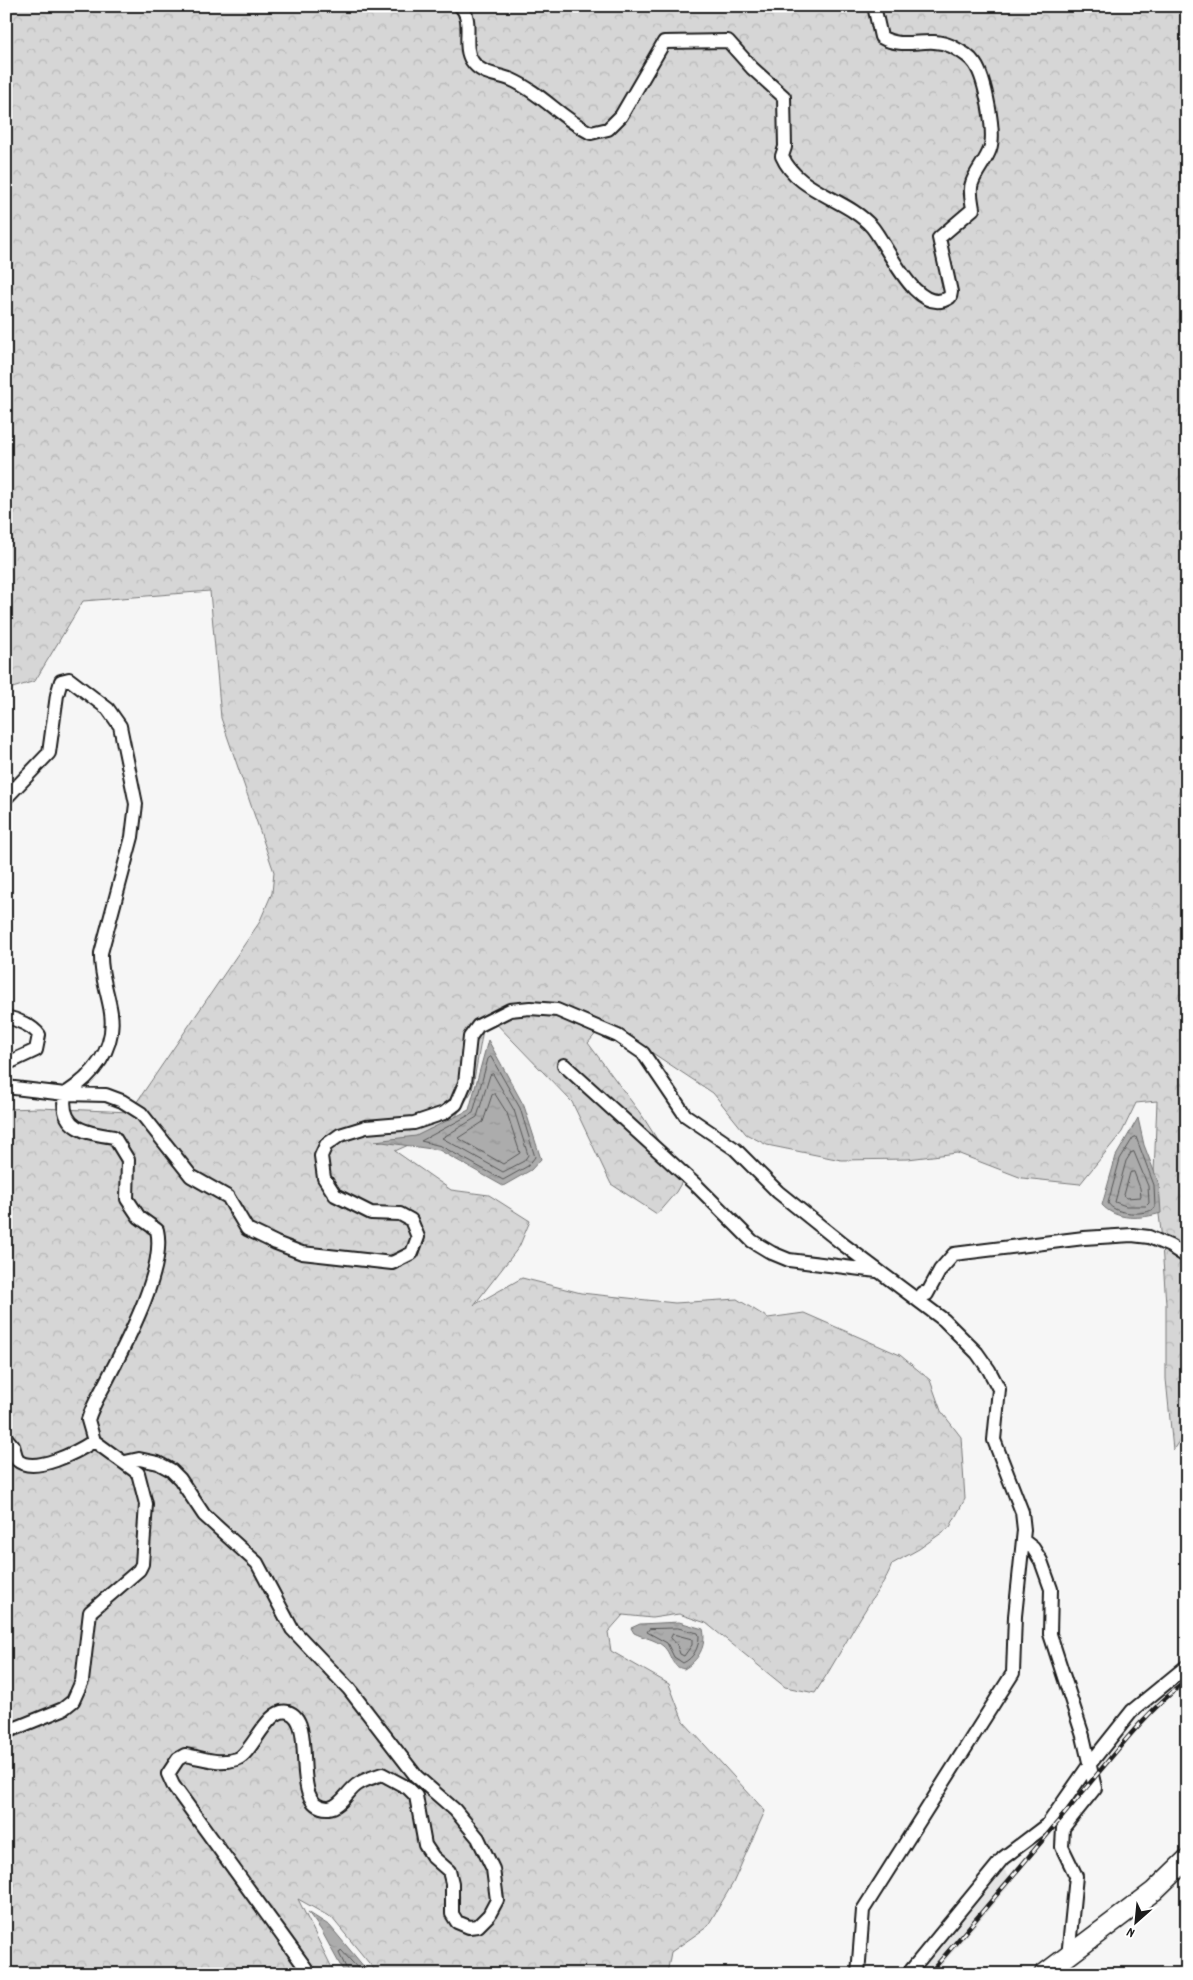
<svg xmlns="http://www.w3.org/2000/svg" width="1193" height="1980" font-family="Dekko,sans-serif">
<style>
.built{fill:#e6e6e6}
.forest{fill:url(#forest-crowns);stroke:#797979}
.water{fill:url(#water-ripples);stroke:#727272}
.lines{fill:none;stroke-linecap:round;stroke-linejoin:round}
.shore{stroke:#565656;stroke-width:1}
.minor-casing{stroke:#1c1c1c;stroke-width:16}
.highway-casing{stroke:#1c1c1c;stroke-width:22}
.minor{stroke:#fff;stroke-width:12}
.highway{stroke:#fff;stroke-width:19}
.rail-casing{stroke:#1c1c1c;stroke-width:4.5}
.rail{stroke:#fff;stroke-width:2.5;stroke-dasharray:8;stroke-linecap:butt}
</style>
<defs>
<pattern id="forest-crowns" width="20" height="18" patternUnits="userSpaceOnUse" patternTransform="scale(1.25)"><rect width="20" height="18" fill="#d6d6d6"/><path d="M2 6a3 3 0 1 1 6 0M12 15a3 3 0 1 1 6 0" fill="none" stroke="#b7b7b7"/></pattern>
<pattern id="water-ripples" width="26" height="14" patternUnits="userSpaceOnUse" patternTransform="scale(1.25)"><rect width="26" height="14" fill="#acacac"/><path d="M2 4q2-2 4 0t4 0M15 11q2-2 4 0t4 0" fill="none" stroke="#939393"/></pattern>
</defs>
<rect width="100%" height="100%" fill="#f6f6f6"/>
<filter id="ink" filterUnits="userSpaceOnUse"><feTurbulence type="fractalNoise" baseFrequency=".02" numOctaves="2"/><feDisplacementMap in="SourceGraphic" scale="10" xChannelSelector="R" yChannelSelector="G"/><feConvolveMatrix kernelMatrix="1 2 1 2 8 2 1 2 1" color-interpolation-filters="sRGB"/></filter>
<g filter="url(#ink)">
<path class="built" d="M 1003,1869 L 1014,1880 L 934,1974 L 918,1974 Z"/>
<path class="forest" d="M 6,6 L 1187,6 L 1187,1429 L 1173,1450 L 1166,1379 L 1166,1304 L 1161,1231 L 1154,1173 L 1157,1101 L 1136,1103 L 1122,1132 L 1080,1184 L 1022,1178 L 957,1153 L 908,1159 L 841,1160 L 767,1145 L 746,1134 L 713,1093 L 630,1038 L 602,1026 L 588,1043 L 643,1117 L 683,1180 L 676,1192 L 657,1214 L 611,1184 L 572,1102 L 486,1013 L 472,1091 L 449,1127 L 395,1151 L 451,1190 L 489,1195 L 530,1221 L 519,1247 L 474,1305 L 522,1278 L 581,1293 L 675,1303 L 737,1299 L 768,1318 L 804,1313 L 900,1355 L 930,1380 L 941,1411 L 961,1437 L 965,1499 L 950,1527 L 919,1549 L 892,1564 C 886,1581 876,1592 867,1607 C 849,1635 834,1665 815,1693 L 785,1687 L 706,1623 L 679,1614 L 652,1618 L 623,1615 L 608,1632 L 611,1651 L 669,1684 L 683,1721 L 765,1811 L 733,1883 L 707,1927 L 671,1952 L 667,1974 L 378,1974 L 332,1918 L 298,1899 L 335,1974 L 6,1974 L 6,1109 L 40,1108 L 130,1112 L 259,923 L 272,893 L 274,872 L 221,718 L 210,591 L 83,601 L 35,681 L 6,690 Z"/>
<path class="water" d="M 488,1040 L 524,1106 L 541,1159 L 531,1170 L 503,1186 L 439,1150 L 375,1141 L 416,1136 L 469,1110 Z
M 1138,1118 L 1144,1145 L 1159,1184 L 1161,1213 C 1141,1219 1117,1221 1102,1205 L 1116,1156 Z
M 679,1622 L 703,1629 C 707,1646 698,1661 684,1669 C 669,1666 673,1655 663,1646 C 655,1639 644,1638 634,1633 L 631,1628 L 640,1624 Z
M 308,1912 L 330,1926 L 370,1974 L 345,1974 L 321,1930 Z"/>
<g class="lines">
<path class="shore" d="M 491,1057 L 520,1108 L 535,1157 L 528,1166 L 503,1180 L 441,1146 L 421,1141 L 473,1113 L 488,1059 Z
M 493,1074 L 514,1110 L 528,1155 L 524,1161 L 503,1172 L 442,1138 L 477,1117 L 490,1075 Z
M 495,1094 L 507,1113 L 520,1153 L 503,1164 L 458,1138 L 483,1122 L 492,1095 Z
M 1136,1137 L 1154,1185 L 1155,1208 C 1145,1216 1115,1215 1108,1203 L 1120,1159 L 1133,1138 Z
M 1134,1152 L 1148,1186 L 1149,1203 L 1146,1206 L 1126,1206 L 1115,1202 L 1126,1161 L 1131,1153 Z
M 1134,1172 L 1140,1188 L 1141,1197 L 1126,1198 L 1124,1195 L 1130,1173 Z
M 678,1628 L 698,1633 L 699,1636 C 699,1647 694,1658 683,1663 L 674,1657 L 667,1643 L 647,1632 L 649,1629 Z
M 673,1634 L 692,1639 L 692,1645 L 684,1656 L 680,1654 L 677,1645 L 671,1638 Z
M 349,1974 L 339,1953 L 341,1950 L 363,1974"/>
<defs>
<path id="minor" d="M 460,6 C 475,19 461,45 472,61 C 481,75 498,74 512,80 C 541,93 562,119 591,133 L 608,129 L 621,116 L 664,42 L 728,41 L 752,68 L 784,97 L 785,147 L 782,156 C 798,193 847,198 872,227 C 888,246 917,319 950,297 L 951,292 L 939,238 L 973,209 C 972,201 969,190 972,183 C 976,171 986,161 990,149 C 996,133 985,78 975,64 C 969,55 960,51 951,46 C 927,35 905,51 881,37 L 874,6
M 6,798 L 49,753 L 57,695 L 61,681 L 69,679 L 108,709 L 120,726 L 136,804 L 132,837 L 101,953 C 100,975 108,992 111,1013 C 116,1049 93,1076 65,1094 C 59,1129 86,1133 114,1137 L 128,1160 L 127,1199 L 139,1217 L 157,1230 C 166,1269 126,1343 108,1378 C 101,1392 92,1406 88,1420 L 94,1441 L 138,1473 L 146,1504 L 142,1564 L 139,1570 L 90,1612 L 82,1681 L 73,1701 L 63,1709 L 6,1732
M 6,1017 C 16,1019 33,1026 39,1035 L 36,1050 L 6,1064
M 564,1065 L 698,1187 L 752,1241 L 772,1253 L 789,1260 L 877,1271
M 6,1087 L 65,1094 L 106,1095 L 122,1101 L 141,1113 L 191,1176 L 228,1197 L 247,1229 L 276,1243 L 302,1253 L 392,1263 L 412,1253 L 418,1237 L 411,1220 L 400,1214 L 371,1213 L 335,1195 L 324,1178 L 321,1156 L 326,1145 L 340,1135 L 366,1127 L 414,1123 L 444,1113 L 456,1104 L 465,1083 L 470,1037 L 478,1026 L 510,1010 L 530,1008 L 557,1010 L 618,1036 L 643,1053 L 685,1115 L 735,1149 L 778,1192 L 844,1245 L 944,1320 L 977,1353 L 989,1370 L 999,1389 L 994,1440 L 1022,1512 L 1024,1530 L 1015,1616 L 1013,1673 L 863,1910 L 858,1974
M 918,1300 L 923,1293 L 927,1294 L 940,1270 L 954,1254 L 1084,1238 L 1132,1235 L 1149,1237 L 1170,1246 L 1187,1257
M 6,1438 L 13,1446 L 17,1460 C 34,1475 77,1452 94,1441
M 125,1462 L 139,1459 L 158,1463 L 171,1470 L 180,1479 L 204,1515 L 257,1563 L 292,1629 L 349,1689 L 416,1776 L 455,1810 L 478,1838 L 493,1869 L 497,1900 L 489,1915 L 478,1926 L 469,1927 L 457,1922 L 452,1914 L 452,1883 L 449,1871 L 433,1857 L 425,1845 L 416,1796 L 408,1788 L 382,1774 C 375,1777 365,1779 358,1784 C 348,1790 341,1807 329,1808 C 287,1810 319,1721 288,1712 C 268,1706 252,1754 237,1759 C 218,1765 204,1758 185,1755 L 178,1759 L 168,1774 L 173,1785 L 310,1974
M 1024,1541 L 1033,1548 L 1041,1561 L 1051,1589 L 1050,1634 L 1083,1736 L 1095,1788 L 1063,1828 L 1062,1847 L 1076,1876 L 1068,1957
M 908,1974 L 1003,1858 L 1048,1824 L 1089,1765 L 1132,1711 L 1187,1666"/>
<path id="highway" d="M 1044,1974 L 1154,1891 L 1187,1859"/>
</defs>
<use href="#minor" class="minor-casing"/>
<use href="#highway" class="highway-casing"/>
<use href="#minor" class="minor"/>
<use href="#highway" class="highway"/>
<defs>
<path id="rail" d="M 929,1974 C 979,1916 1028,1858 1076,1800 C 1113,1756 1141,1716 1187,1680"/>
</defs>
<use href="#rail" class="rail-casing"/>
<use href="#rail" class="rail"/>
</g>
</g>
<rect width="1193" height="1980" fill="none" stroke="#fff" stroke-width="25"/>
<rect x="12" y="12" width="1168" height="1955" fill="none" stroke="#1c1c1c" stroke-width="2" filter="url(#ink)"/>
<g transform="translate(1136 1922) rotate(207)" stroke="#ffffff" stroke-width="4" paint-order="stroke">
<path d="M0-4L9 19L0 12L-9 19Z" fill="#1c1c1c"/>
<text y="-8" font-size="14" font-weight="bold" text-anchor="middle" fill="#1c1c1c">N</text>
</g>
</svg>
